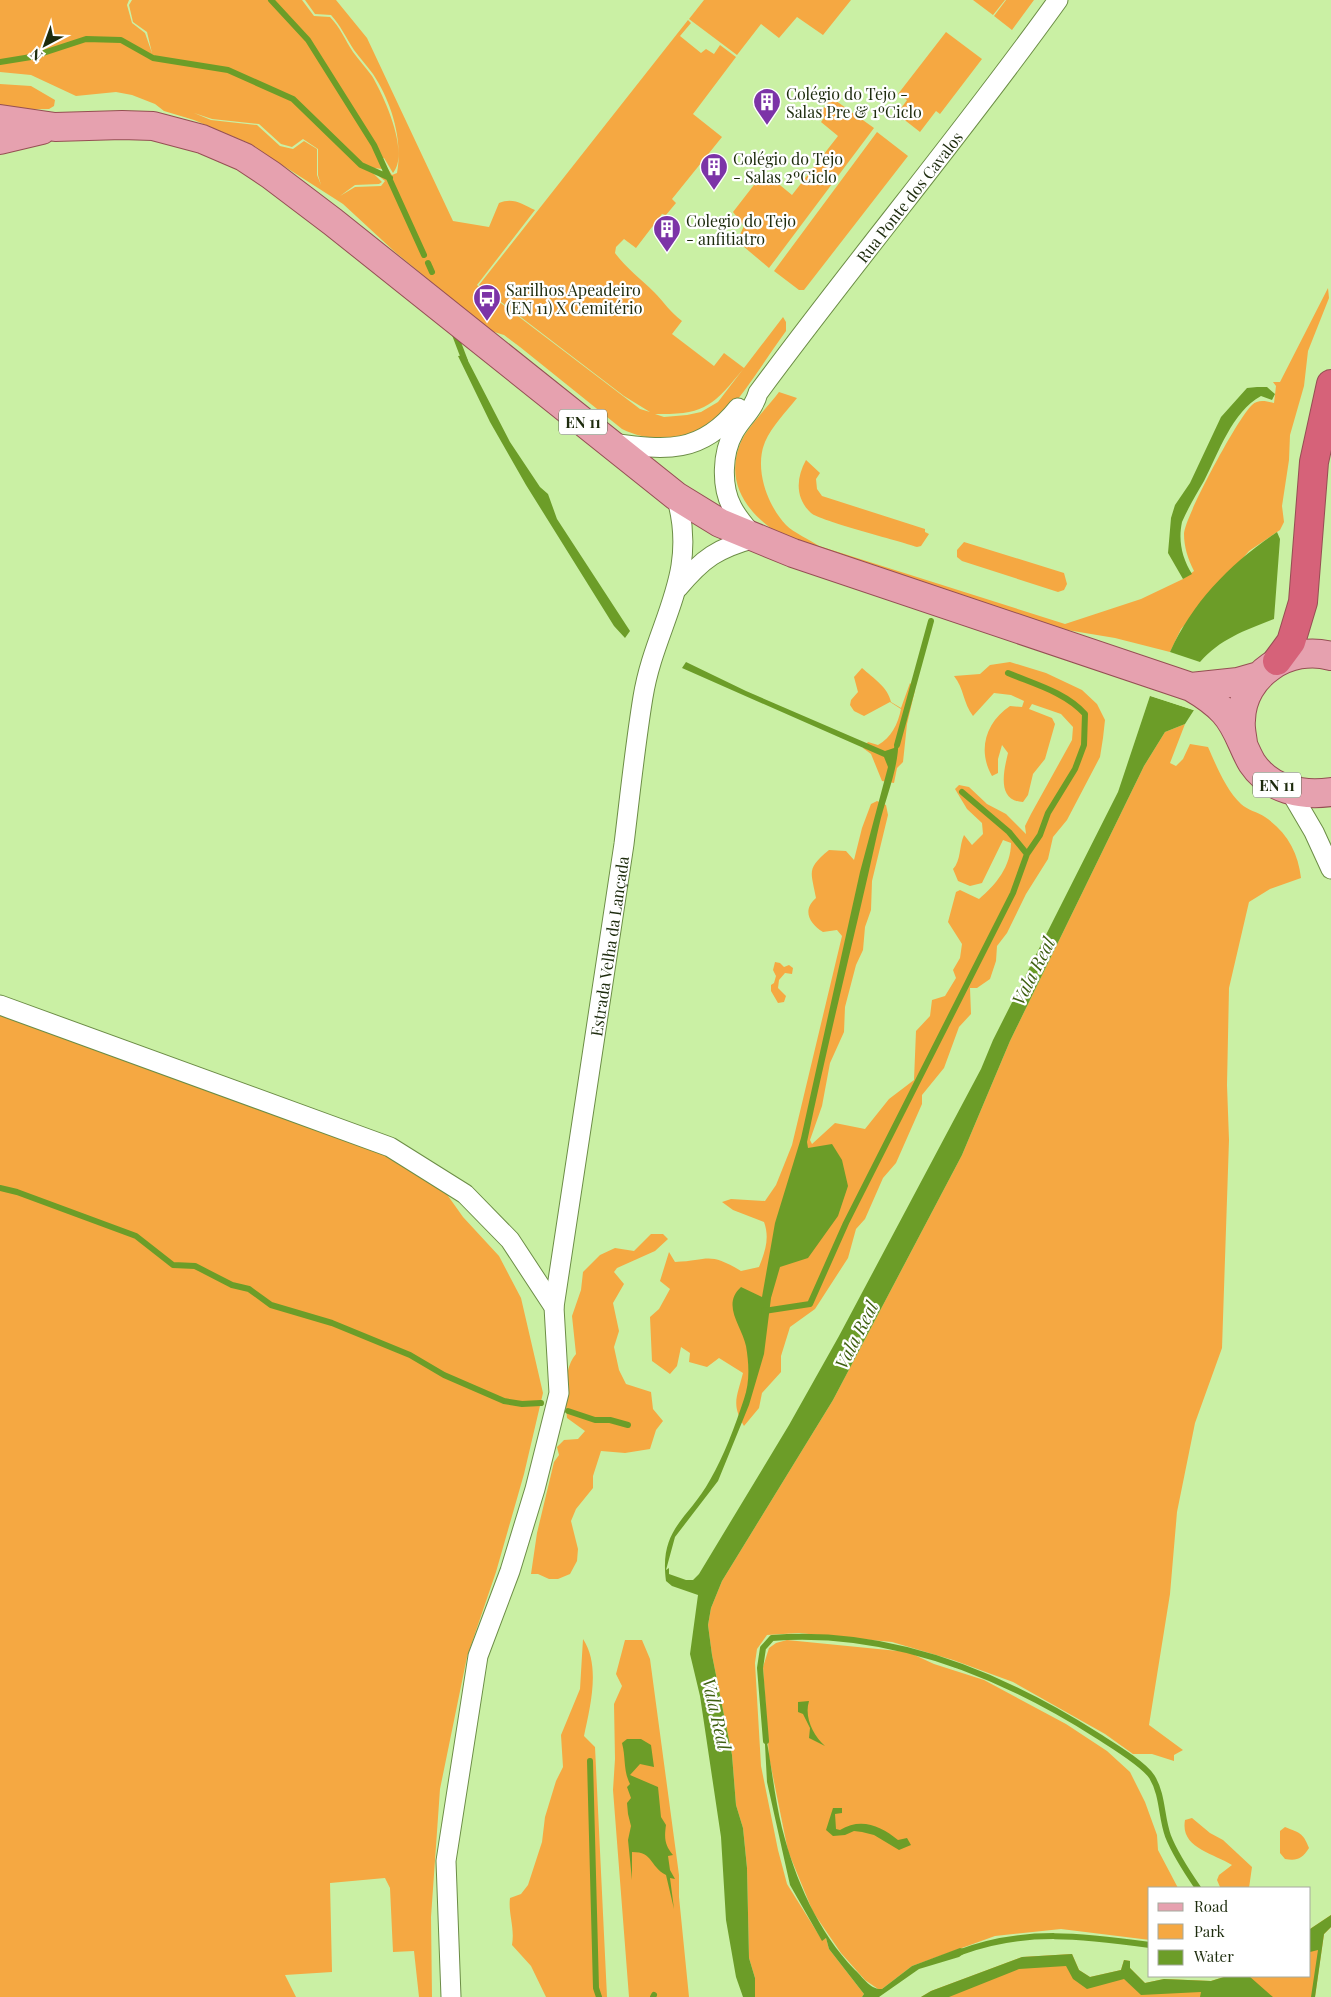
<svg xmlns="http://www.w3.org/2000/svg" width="1331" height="1997" font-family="'Playfair Display',serif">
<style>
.green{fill:#f5a842;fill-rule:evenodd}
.water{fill:#6c9d28}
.pier{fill:#caf0a4}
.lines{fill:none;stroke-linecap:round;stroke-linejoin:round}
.stream{stroke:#6c9d28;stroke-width:6}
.street-casing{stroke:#6c8d46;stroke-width:21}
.primary-casing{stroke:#954f53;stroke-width:30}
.highway-casing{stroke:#954f53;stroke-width:30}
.street{stroke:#fff;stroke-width:19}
.primary{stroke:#e6a1af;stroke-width:28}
.highway{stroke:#d66279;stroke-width:28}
.labels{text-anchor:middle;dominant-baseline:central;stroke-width:4.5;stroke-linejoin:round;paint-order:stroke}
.shield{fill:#fff;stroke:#616b56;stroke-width:1}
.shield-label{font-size:15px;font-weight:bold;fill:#1d2b0d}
.poi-label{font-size:16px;fill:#1d2b0d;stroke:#fff;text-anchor:start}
.street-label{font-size:16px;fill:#1d2b0d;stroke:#fff}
.water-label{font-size:18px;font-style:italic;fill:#3f6011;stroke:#fff}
</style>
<rect width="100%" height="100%" fill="#caf0a4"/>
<path class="green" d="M 0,0 L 129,0 L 127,5 L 132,23 L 145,33 L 152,53 L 147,32 L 133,22 L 129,5 L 132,0 L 302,0 L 314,16 L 330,17 C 340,27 345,40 353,52 C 359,60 366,68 372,76 C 384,96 410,153 393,173 L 384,158 L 379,159 L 382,169 L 374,168 L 372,172 L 382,182 L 379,184 L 355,185 L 340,196 L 355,187 L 381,186 L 385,181 L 375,173 L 384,171 L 384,163 L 392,175 L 397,173 C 403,140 392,103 373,74 C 367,66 360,58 354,50 C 346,38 341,26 331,15 L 315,14 L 305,0 L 336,0 L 367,38 L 453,221 L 489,227 L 499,203 C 513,197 522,204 535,210 L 477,285 L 640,409 L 650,412 L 624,396 L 479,285 L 688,20 L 691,23 L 680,36 L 701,53 L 706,49 L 714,54 L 720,45 L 736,57 L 693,114 L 722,137 L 672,199 L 676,203 L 666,215 L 662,214 L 636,248 L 624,239 L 616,247 L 615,253 C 626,268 641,279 654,292 C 664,302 670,312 682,321 L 672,334 L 714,366 L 724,353 L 744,368 C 713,406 705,415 655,414 L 664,417 L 687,415 L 701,412 L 718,402 L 783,317 L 786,322 L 786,331 C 767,357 749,387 728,411 C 701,440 656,446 622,429 L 520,347 L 504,335 L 491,331 L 395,252 L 343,204 L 246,142 L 194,120 L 164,111 L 155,104 L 132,95 L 116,92 L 76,96 L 31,75 L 0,72 ZM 194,113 L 212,119 L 259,124 L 281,144 L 292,147 L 303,139 L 318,149 L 318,175 L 321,185 L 317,175 L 317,149 L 304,141 L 293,149 L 280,146 L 257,125 L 211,120 Z
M 704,0 L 851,0 L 823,35 L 797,17 L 779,38 L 761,24 L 737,55 L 689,19 Z
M 973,0 L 1005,0 L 993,15 Z
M 1006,0 L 1034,0 L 1012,30 L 994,16 Z
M 946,32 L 982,59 L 940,114 L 936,111 L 920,132 L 897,114 L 907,100 L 898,94 Z
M 0,84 L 31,86 L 55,100 L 54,106 L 49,109 L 0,110 Z
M 832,98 L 874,128 L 769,268 L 737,241 L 744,226 L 733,212 L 764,172 L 792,195 L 838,136 L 821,122 L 824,118 L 819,114 Z
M 877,132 L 908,156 L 804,290 L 799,290 L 774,271 Z
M 1328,288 L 1329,298 L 1308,351 L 1304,386 L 1290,435 L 1289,460 L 1282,506 L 1284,522 L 1280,530 L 1249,551 L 1181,629 L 1170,652 L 1115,638 L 1055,628 L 782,536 C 750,516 724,485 740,444 C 746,428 768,407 779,392 L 797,398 C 786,412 772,426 765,442 C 754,468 767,505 786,525 C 794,533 809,539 819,546 L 1065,624 L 1141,599 L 1183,579 L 1194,571 C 1188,559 1184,547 1184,534 C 1184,518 1239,416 1252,405 C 1258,399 1266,401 1274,403 L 1276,386 L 1273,382 L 1280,382 Z
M 806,460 L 820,473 L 816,479 L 817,489 L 822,496 L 925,529 L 925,532 L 929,534 L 921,546 L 917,547 C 900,541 820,521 811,513 C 795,498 796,478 806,460 Z
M 964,542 L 1064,573 L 1067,584 L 1064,590 L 1058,592 L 962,561 L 957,557 L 957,550 Z
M 1010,662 L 1046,673 L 1082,690 L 1097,704 L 1105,720 L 1103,738 L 1100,757 L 1067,820 L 1053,837 L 1048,859 L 1026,894 L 1007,933 L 997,946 L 996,961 L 990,979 L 977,988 L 970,988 L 971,1014 L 959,1027 L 944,1068 L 922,1095 L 922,1104 L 896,1163 L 883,1178 L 865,1219 L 856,1229 L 848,1258 L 815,1309 L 790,1327 L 781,1356 L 781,1372 L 762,1393 L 759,1408 L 744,1426 C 731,1404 737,1397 743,1373 L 719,1358 L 707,1367 L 689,1362 L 690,1353 L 681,1347 L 677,1366 L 670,1374 L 652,1361 L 650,1317 L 659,1309 L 670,1289 L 660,1281 L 669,1252 L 675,1262 C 709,1261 707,1251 741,1271 L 759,1267 C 765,1252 770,1238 764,1222 L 733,1210 L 722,1202 L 731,1199 L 765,1201 L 776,1185 L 792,1145 L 842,936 L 837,930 L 823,932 C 809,923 802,910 816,898 C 811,871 806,869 829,850 L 846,851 L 854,860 L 862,828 L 871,804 L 877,801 L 886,805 L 888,815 L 872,881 L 871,910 L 865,927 L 863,950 L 856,965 L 845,1007 L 844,1032 L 830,1063 L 822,1106 L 810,1140 L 812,1144 L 835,1123 L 865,1129 L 889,1099 L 914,1080 L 916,1031 L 930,1016 L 932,1000 L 945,996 L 956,978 L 953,970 L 960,958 L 962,944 L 948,922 L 956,892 L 960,890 L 979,899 C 996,885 1011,866 1011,843 L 1003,840 L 982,883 L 970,886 L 958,881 L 953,869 C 961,861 959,846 964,835 L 972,845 L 983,834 L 982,823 L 967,809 L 955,789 L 959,785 L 969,787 L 987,804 L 1006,814 L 1026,834 L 1025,826 L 1031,814 L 1072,740 L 1073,727 L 1061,714 L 1032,704 L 1029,709 L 1052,718 L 1055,724 L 1045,759 L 1033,774 L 1028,795 L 1023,802 C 996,801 1004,770 1008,753 L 1002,745 L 998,759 L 998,773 L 992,776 C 977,750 986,722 1010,706 L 1022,707 L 1024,701 L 1011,695 L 994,693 L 973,716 C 963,703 964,688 954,676 L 980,674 L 990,665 Z
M 862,668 C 873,678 888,687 891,702 L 901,708 L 910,683 L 915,690 L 907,724 L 903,762 L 897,768 L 894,783 L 882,781 L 871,754 L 863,748 L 868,742 L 878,745 C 891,738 898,724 901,709 L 890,702 L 864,716 L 854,711 L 850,705 L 851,700 L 858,692 L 854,677 Z
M 1185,724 L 1170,763 L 1176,766 L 1183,759 L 1190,744 L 1208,747 C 1216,765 1226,790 1241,804 C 1247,810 1258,812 1265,817 C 1287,832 1298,852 1301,878 L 1270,889 L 1249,902 L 1229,988 L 1227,1085 L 1229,1140 L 1222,1348 L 1195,1423 L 1177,1512 L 1170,1594 L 1149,1725 L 1183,1750 L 1174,1755 L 1174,1761 L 1152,1754 L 1133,1754 L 1105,1734 L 1013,1682 L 953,1660 L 892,1642 L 799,1633 L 767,1635 L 757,1649 L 755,1663 L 761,1766 L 778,1850 L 787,1884 L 822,1940 L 826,1938 L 829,1949 L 864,1994 L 862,1997 L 755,1997 L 755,1978 L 749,1958 L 747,1868 L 743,1828 L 736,1805 L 732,1755 L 712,1655 L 708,1625 L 711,1608 L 722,1581 L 833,1400 L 962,1155 L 1010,1041 L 1144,766 L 1165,732 Z
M 775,962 L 780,963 L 784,967 L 789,965 L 793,968 L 792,974 L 785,973 L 779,980 L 778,988 L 786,996 L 784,1002 L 778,1003 L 771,991 L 771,985 L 774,983 L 776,976 L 773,970 Z
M 0,1013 L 382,1153 L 441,1186 L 463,1217 L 499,1256 L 521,1298 L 543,1393 L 524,1474 L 496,1572 L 467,1657 L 440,1789 L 431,1917 L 432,1997 L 419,1997 L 414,1951 L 393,1952 L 390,1888 L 385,1878 L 330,1883 L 332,1972 L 285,1975 L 296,1997 L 0,1997 Z
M 651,1234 L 663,1234 L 668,1239 L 655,1251 L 617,1268 L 614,1272 L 624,1284 L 613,1303 L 619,1331 L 614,1347 L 619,1370 L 626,1384 L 651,1392 L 653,1409 L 663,1421 L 656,1430 L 650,1449 L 625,1453 L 601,1451 L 593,1476 L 593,1488 L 576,1509 L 571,1521 L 578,1549 L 577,1561 L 570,1574 L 558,1579 L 549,1579 L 538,1574 L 531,1574 L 537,1533 L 554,1462 L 559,1455 L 557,1447 L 564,1440 L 578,1439 L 585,1431 L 567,1418 C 565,1398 563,1369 576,1354 L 572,1316 L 581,1290 L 583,1272 L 600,1255 L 615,1248 L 634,1251 Z
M 583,1639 C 601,1666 590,1707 584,1736 L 595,1747 L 607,1997 L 546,1997 L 531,1966 L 512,1945 C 515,1927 508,1914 510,1898 L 521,1894 L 528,1885 L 542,1842 L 545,1817 L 556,1781 L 563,1767 L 561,1735 L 580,1689 Z
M 625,1640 L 642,1640 L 650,1659 L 679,1875 L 679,1897 L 689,1997 L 629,1997 L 613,1790 L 615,1759 L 614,1704 L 622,1686 L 616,1674 Z
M 787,1640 L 908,1652 L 934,1664 L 984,1680 L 1066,1724 L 1107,1751 L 1130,1772 L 1145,1802 L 1157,1835 L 1158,1850 L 1178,1888 L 1150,1888 L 1150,1940 L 1061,1929 L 995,1936 L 912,1966 L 882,1989 L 878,1989 L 865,1980 L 841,1953 L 813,1912 L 788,1851 L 769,1757 L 763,1667 L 769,1648 L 776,1643 Z
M 1192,1818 L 1210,1833 L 1223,1840 L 1252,1867 L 1249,1888 L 1220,1887 L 1217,1880 L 1219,1875 L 1232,1865 C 1213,1853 1180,1848 1185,1820 Z
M 1285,1827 C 1299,1833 1303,1832 1309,1848 C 1302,1859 1297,1861 1285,1859 L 1280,1853 L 1280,1831 Z
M 1331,1915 L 1331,1927 L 1324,1934 L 1315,1997 L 921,1997 L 931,1991 L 1022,1957 L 1072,1954 L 1079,1970 L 1090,1977 L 1121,1970 L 1124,1960 L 1130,1961 L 1130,1968 L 1145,1983 L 1164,1979 L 1211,1981 L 1227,1976 L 1310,1976 L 1310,1929 Z"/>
<path class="water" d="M 465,355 L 510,442 L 540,487 L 548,494 L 557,519 L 630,631 L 625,638 L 614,626 L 526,485 L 490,422 L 458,356 Z
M 1257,387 L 1267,387 L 1275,394 L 1272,400 L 1261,396 C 1232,412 1219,452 1204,481 C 1196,495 1188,508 1182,522 C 1178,541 1182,558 1192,574 L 1183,579 L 1168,553 L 1171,518 L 1175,505 L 1190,483 L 1221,417 L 1247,388 Z
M 1277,532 L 1280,539 L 1274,619 C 1246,630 1220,639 1200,662 L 1170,652 C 1193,601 1231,563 1277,532 Z
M 686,662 L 746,691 L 885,751 L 894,748 L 898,733 C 901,764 886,795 879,826 C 856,931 829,1036 807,1142 L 808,1148 L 832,1144 L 842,1160 L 848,1186 L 838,1216 L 808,1258 L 780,1267 L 771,1298 L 764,1354 L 749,1405 L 718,1481 L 675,1537 L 666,1570 L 669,1568 L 669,1574 L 686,1580 L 693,1580 L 699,1574 L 789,1425 L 839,1336 L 981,1069 L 993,1040 L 1118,792 L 1150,696 L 1194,710 L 1185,724 L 1165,732 L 1144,766 L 1010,1041 L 962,1155 L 833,1400 L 722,1581 L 711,1608 L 708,1625 L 712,1655 L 732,1755 L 736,1805 L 743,1828 L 747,1868 L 749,1958 L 755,1978 L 755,1997 L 743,1997 L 736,1977 L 726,1920 L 721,1837 L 700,1696 L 690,1654 L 698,1595 L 672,1586 L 666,1581 C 659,1528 688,1520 710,1480 C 724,1456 735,1426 744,1399 C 750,1382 749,1364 746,1346 C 742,1326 721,1305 741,1287 L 762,1297 L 775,1223 L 801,1138 L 860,872 L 888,767 L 884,757 L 682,668 Z
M 809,1701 C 804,1717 813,1735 825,1746 L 809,1738 L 810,1728 L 803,1714 L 798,1712 L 798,1702 Z
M 764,1726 C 771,1760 774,1795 782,1828 C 795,1879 818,1932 855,1970 C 863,1977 870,1990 882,1989 L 912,1966 L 960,1948 L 969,1950 L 959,1957 L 919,1969 L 879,1997 L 862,1997 L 864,1994 L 829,1949 L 826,1938 L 822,1941 L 790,1885 L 767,1782 Z
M 627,1739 L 641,1739 L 651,1745 L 654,1767 L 640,1764 L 630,1775 L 658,1787 L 661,1817 L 666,1825 C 664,1839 665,1845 673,1855 L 668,1856 L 670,1870 L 675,1879 L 670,1878 L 674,1909 L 666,1875 C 649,1866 654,1852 632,1852 L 632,1880 L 628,1840 L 631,1826 L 628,1814 L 627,1803 L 631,1798 L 627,1787 L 630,1784 C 623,1770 626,1758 622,1743 Z
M 833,1808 L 842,1808 L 842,1813 L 835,1814 L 836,1829 L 840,1830 C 861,1817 881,1826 898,1840 L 907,1838 L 911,1845 L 899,1850 L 874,1835 L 862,1832 L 854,1831 L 845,1835 L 833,1836 L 826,1830 Z
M 1331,1915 L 1331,1927 L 1324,1934 L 1315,1997 L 1311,1997 L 1318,1950 L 1310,1952 L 1310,1929 Z
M 1072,1954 L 1079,1970 L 1090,1977 L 1121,1970 L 1124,1960 L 1130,1961 L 1130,1968 L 1145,1983 L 1164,1979 L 1211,1981 L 1227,1976 L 1249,1976 L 1273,1997 L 1200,1997 L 1201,1992 L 1141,1995 L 1124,1979 L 1087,1989 L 1073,1979 L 1066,1966 L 1019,1969 L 949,1997 L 921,1997 L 931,1991 L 1022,1957 Z"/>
<path class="pier" d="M 1151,694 L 1195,708 L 1196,711 L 1148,695 Z"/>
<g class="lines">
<path class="stream" d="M 271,0 L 308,40 L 374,145 L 424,255
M 0,62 L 31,57 L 86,39 L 121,40 L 153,58 L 228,70 L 293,99 L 361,165 L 390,178
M 428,263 L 432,272
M 454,332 L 465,361
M 1008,673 C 1034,684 1065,692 1085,714 L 1084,745 L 1075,769 L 1048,813 L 1040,835 L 1027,854
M 897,745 L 931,621
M 0,1188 L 17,1192 L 136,1236 L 173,1265 L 195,1266 L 232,1285 L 249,1289 L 271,1305 L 332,1323 L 410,1355 L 444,1375 L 504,1401 L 522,1404 L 541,1403
M 764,1311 L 810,1304 L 846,1223 L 1013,893 L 1027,854 L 1009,832 L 962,792
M 568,1411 L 595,1420 L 610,1420 L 628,1425
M 766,1741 L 760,1668 L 763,1648 L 772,1638 C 889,1629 1001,1674 1098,1736 C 1112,1745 1144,1764 1152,1777 C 1163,1795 1161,1817 1168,1836 C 1175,1854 1187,1872 1198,1888
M 590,1761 L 596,1988 L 599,1997
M 961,1952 C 1024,1928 1085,1936 1150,1945
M 653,1997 L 654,1995"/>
<defs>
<g id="street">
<path d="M 612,443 C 665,450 701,455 738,408"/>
<path id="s1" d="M 678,588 C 703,558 718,548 755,538 C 747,528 738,519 732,507 C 721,486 722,453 734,432 C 742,418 754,409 758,393 C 856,260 962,134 1058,0"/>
<path d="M 1290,791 L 1314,832 L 1331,869"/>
<path d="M 0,1005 L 390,1147 L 465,1194 L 510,1240 L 554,1307 L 559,1393 L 535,1489 L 510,1571 L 478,1656 L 446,1861 L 451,1997"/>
<path id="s2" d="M 554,1307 C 576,1153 602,999 624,844 C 630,795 635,746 643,697 C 655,623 700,576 676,496"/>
</g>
<path id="primary" d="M 0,119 L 55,127 L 122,125 L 153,126 L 202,139 L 244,157 L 271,175 L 333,222 L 676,496 L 720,523 L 793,553 L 1191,687 C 1203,694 1214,701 1224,712 C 1238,727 1242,746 1252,763 C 1270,790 1302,796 1331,792
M 0,140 L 42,130
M 1191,687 L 1238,682 L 1259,676
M 1243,743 C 1242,735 1240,727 1241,720 C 1242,675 1289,644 1331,656"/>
<path id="highway" d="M 1277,661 L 1291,642 L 1303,602 L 1314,462 L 1331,384"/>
</defs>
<use href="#street" class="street-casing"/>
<use href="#primary" class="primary-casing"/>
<use href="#highway" class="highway-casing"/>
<use href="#street" class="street"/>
<use href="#primary" class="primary"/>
<use href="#highway" class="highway"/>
</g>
<defs>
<symbol id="building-pin" viewBox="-11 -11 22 30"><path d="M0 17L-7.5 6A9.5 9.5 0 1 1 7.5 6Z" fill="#7c34a7" stroke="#fff"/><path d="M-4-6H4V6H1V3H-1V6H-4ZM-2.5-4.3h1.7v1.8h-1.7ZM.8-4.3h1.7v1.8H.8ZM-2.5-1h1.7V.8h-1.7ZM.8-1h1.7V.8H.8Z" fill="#fff"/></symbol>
<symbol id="bus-pin" viewBox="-11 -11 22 30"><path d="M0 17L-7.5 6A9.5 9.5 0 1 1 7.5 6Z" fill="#7c34a7" stroke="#fff"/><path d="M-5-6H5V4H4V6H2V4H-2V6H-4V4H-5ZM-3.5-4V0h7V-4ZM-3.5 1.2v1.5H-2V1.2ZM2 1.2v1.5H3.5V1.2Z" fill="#fff"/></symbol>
</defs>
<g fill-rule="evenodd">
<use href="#building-pin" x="751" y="86" width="32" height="43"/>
<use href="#building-pin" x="698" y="151" width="32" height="43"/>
<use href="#building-pin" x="651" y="213" width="32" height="43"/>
<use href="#bus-pin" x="471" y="282" width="32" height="43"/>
</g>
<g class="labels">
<g class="shield">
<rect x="559" y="409.5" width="48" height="25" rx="4"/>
<rect x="1253" y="772.5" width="48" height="25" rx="4"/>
</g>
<g class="shield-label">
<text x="583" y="422">EN 11</text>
<text x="1277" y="785">EN 11</text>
</g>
<g class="poi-label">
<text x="786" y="93">Colégio do Tejo -<tspan x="786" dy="18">Salas Pre &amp; 1ºCiclo</tspan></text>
<text x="733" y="158">Colégio do Tejo<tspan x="733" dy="18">- Salas 2ºCiclo</tspan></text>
<text x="686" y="220">Colegio do Tejo<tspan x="686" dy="18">- anfitiatro</tspan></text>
<text x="506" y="289">Sarilhos Apeadeiro<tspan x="506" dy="18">(EN 11) X Cemitério</tspan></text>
</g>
<g class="street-label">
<text stroke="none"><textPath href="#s1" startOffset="504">Rua Ponte dos Cavalos</textPath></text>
<text stroke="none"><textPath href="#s2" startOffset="365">Estrada Velha da Lançada</textPath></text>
</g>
<g class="water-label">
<text transform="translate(1033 971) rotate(-63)">Vala Real</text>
<text transform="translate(856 1335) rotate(-63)">Vala Real</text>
<text transform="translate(717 1714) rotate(77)">Vala Real</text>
</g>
</g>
<rect x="1148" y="1887" width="162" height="90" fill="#ffffff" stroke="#a5aa9e"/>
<rect x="1158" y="1903" width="25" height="8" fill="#e6a1af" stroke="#a5aa9e"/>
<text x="1194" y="1912" font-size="15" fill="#1d2b0d">Road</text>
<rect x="1158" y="1924" width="25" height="15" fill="#f5a842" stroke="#a5aa9e"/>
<text x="1194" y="1937" font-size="15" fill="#1d2b0d">Park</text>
<rect x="1158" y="1950" width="25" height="15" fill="#6c9d28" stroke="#a5aa9e"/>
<text x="1194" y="1962" font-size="15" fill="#1d2b0d">Water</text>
<g transform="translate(45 45) rotate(221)" stroke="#ffffff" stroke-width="4" paint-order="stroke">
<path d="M0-4L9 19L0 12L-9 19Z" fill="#1d2b0d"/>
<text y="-8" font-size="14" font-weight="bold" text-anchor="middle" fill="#1d2b0d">N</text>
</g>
</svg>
